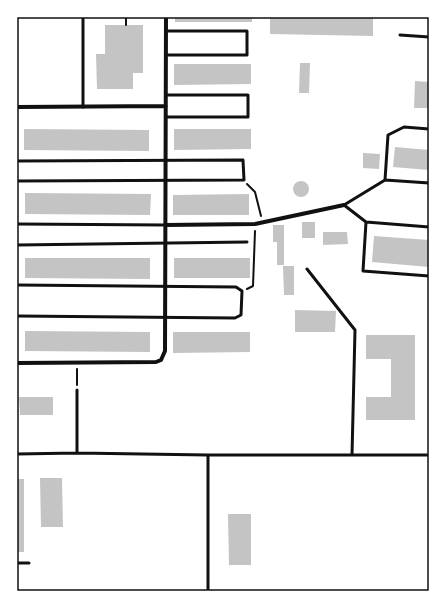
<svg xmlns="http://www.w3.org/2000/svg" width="446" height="608" font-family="'Roboto Condensed',sans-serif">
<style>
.building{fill:#c4c4c4}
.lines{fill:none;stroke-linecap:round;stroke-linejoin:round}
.path{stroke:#111;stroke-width:2}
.service{stroke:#111;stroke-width:3}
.minor{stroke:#111;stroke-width:4}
.neatline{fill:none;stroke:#111;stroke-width:1.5}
</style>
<rect width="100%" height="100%" fill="#fff"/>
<path class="building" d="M 175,17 L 252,17 L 252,22 L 175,22 Z
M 270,17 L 373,17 L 373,36 L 270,34 Z
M 105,25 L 143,25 L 143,73 L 133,73 L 133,89 L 97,89 L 96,54 L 105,54 Z
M 300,63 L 310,63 L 309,93 L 299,93 Z
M 174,64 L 251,64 L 251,84 L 174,85 Z
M 415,81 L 429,82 L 429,108 L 414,108 Z
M 24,129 L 149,130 L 149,151 L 24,150 Z
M 174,129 L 251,129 L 251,149 L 174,150 Z
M 395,147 L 429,150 L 429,170 L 393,167 Z
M 363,153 L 380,154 L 379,169 L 363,168 Z
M293 189a8 8 0 1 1 16 0a8 8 0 1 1-16 0Z
M 25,193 L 151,194 L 150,215 L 25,214 Z
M 249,194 L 249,215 L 173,215 L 173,195 Z
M 302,222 L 315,222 L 315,238 L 302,238 Z
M 273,225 L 284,225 L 284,265 L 277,265 L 277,242 L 273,242 Z
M 323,232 L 347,232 L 348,244 L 323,245 Z
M 374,236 L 429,240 L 429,267 L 372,262 Z
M 25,258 L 150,258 L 150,279 L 25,278 Z
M 174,258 L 250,258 L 250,278 L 174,278 Z
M 283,266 L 294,266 L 294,295 L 284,295 Z
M 295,310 L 336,311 L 335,332 L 295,332 Z
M 25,331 L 150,332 L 150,352 L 25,351 Z
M 173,332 L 250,332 L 250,352 L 173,353 Z
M 366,335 L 415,335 L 415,420 L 366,420 L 366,397 L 391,397 L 391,359 L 366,359 Z
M 19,397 L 53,397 L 53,415 L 20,415 Z
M 40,478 L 62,478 L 63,527 L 41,527 Z
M 17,479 L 24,479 L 24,552 L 17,552 Z
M 228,514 L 251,514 L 251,565 L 229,565 Z"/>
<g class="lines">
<path class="path" d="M 126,17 L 126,25
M 247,184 L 255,192 L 261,216
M 247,289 L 253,286 L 255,231
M 77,369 L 77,385"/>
<path class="service" d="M 166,31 L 247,31 L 247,55 L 166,55
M 400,35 L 429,37
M 83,107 L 83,17
M 166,117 L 248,117 L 248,95 L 166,95
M 429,129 L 404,127 L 388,135 L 385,180 L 344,205 L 366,222 L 429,227
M 17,161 L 243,160 L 244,180 L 17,181
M 385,180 L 429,183
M 366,222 L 363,271 L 429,276
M 17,224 L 165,225
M 17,245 L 247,242
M 17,285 L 236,287 L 242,291 L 241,315 L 235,318 L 17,316
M 77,453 L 77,390
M 17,454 L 77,453 L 208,455 L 352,455 L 355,330 L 307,269
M 208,455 L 208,591
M 352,455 L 429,455
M 17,563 L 29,563"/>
<path class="minor" d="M 17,107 L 166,106
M 165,225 L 255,224 L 344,205
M 17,363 L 156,362 L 161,360 L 165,351 L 166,17"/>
</g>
<rect width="446" height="608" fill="none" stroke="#ffffff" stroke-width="36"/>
<rect x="18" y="18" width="410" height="572" class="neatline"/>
</svg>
